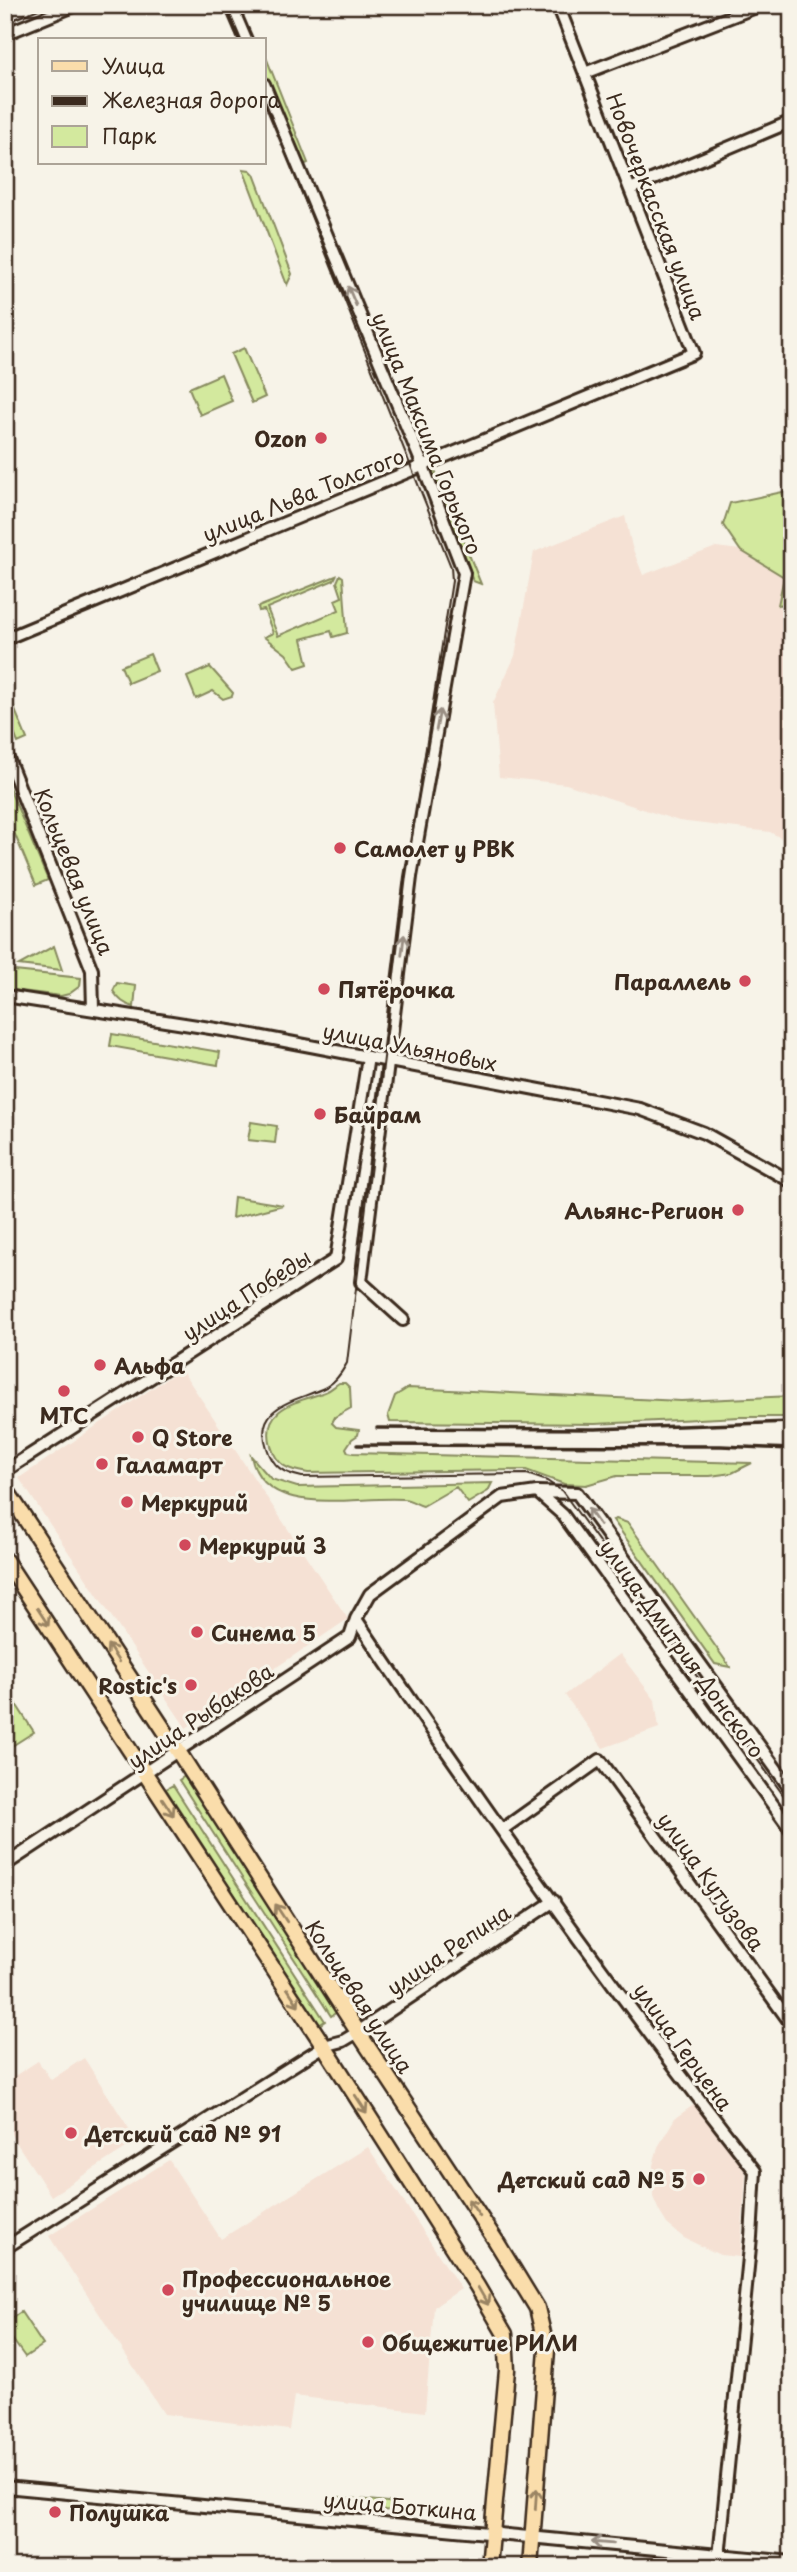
<svg xmlns="http://www.w3.org/2000/svg" width="797" height="2572" font-family="'Playpen Sans',sans-serif">
<style>
.built{fill:#f5e1d4}
.green{fill:#d3e99e;stroke:#878a5e;stroke-width:2}
.lines{fill:none;stroke-linecap:round;stroke-linejoin:round}
.minor-casing{stroke:#3b2a1e;stroke-width:16}
.major-casing{stroke:#3b2a1e;stroke-width:19}
.minor{stroke:#f7f3e8;stroke-width:10}
.major{stroke:#faddab;stroke-width:14}
.tram{stroke:#3b2a1e;stroke-width:2}
.rail{stroke:#3b2a1e;stroke-width:3.5}
.oneway{stroke:#998e83}
.oneway2{stroke:#9a8464}
.poi-dot{fill:#d1495b;stroke:#f7f3e8;stroke-width:2.5}
.labels{text-anchor:middle;dominant-baseline:central;stroke-width:6;stroke-linejoin:round;paint-order:stroke}
.street-label{font-size:21px;fill:#3b2a1e;stroke:#f7f3e8}
.poi-label{font-size:21px;font-weight:bold;fill:#3b2a1e;stroke:#f7f3e8;text-anchor:start}
</style>
<rect width="100%" height="100%" fill="#f7f3e8"/>
<filter id="ink" filterUnits="userSpaceOnUse"><feTurbulence type="fractalNoise" baseFrequency=".0143" numOctaves="2"/><feDisplacementMap in="SourceGraphic" scale="14" xChannelSelector="R" yChannelSelector="G"/><feConvolveMatrix kernelMatrix="1 2 1 2 8 2 1 2 1" color-interpolation-filters="sRGB"/></filter>
<g filter="url(#ink)">
<path class="built" d="M 625,516 L 632,547 L 643,575 L 716,547 L 740,550 L 784,577 L 778,605 L 792,628 L 792,844 L 770,832 L 679,821 L 566,784 L 499,777 L 493,703 L 515,656 L 534,552 Z
M 181,1369 L 348,1619 L 186,1728 L 19,1478 Z
M 620,1654 L 655,1700 L 659,1728 L 603,1748 L 565,1695 Z
M 84,2058 L 137,2141 L 51,2196 L 5,2125 L 5,2082 L 38,2061 L 51,2080 Z
M 695,2104 L 746,2173 L 740,2257 L 720,2255 L 684,2238 L 667,2224 L 659,2211 L 653,2197 L 653,2165 L 658,2147 L 675,2118 Z
M 368,2147 L 461,2289 L 434,2307 L 425,2412 L 294,2396 L 289,2430 L 164,2414 L 49,2236 L 169,2160 L 221,2239 Z"/>
<path class="green" d="M 264,52 L 308,163 L 306,164 L 300,161 L 264,71 Z
M 243,169 L 250,170 L 254,174 L 292,274 L 287,285 Z
M 244,348 L 265,397 L 252,403 L 231,354 Z
M 221,374 L 232,401 L 200,415 L 189,388 Z
M 434,468 L 481,584 L 473,581 L 429,470 Z
M 792,490 L 792,603 L 778,605 L 784,577 L 740,550 L 723,525 L 730,503 Z
M 340,575 L 343,577 L 347,633 L 333,637 L 331,631 L 302,639 L 308,664 L 296,668 L 286,654 L 264,637 L 273,633 L 264,610 L 259,611 L 258,607 L 336,576 L 334,580 L 267,608 L 278,636 L 339,610 L 335,600 L 342,597 L 337,582 Z
M 150,654 L 157,671 L 128,683 L 121,666 Z
M 210,667 L 233,693 L 232,696 L 223,699 L 213,691 L 196,699 L 187,677 Z
M 5,686 L 27,739 L 18,743 L 5,711 Z
M 5,778 L 48,880 L 36,885 L 5,811 Z
M 54,946 L 62,970 L 19,965 Z
M 5,970 L 81,978 L 80,986 L 69,994 L 61,996 L 5,989 Z
M 117,983 L 136,986 L 134,1007 C 124,1004 119,1000 113,991 Z
M 112,1034 L 220,1052 L 218,1065 L 110,1046 Z
M 251,1122 L 277,1126 L 275,1143 L 248,1140 Z
M 234,1197 L 283,1205 L 232,1218 Z
M 339,1383 L 345,1383 L 350,1388 L 351,1408 L 335,1417 L 332,1423 L 336,1427 L 359,1430 L 358,1435 L 352,1439 L 346,1448 L 348,1452 L 353,1453 L 752,1463 L 732,1473 L 710,1476 L 617,1476 L 586,1485 L 564,1484 L 526,1470 L 308,1473 C 288,1470 277,1466 271,1446 C 260,1407 298,1402 325,1392 C 331,1390 334,1386 339,1383 Z
M 408,1388 L 681,1401 L 792,1396 L 792,1417 L 740,1417 L 595,1424 L 390,1422 L 388,1415 L 395,1396 Z
M 251,1456 L 271,1479 L 297,1487 L 492,1483 L 488,1491 L 468,1503 L 456,1487 L 423,1506 C 416,1504 410,1499 403,1499 C 357,1495 264,1521 251,1456 Z
M 616,1519 L 628,1523 L 730,1667 L 715,1664 L 613,1520 Z
M 5,1687 L 34,1732 L 12,1746 L 5,1736 Z
M 185,1776 L 337,2012 L 331,2016 L 179,1780 Z
M 173,1785 L 325,2021 L 319,2025 L 166,1789 Z
M 21,2312 L 43,2345 L 25,2357 L 5,2329 L 5,2323 Z
M 338,2497 L 398,2503 L 393,2511 L 341,2506 Z"/>
<g class="lines">
<defs>
<path id="minor" d="M 231,5 L 246,40
M 5,34 L 76,5
M 585,73 L 761,5
M 264,84 L 423,466 L 464,573 L 411,877 L 361,1282 L 403,1320
M 630,189 L 792,121
M 5,639 L 694,353 L 558,5
M 5,751 L 92,970 L 93,1009
M 5,996 L 242,1033 L 640,1109 L 704,1133 L 792,1182
M 5,1471 L 336,1259 L 368,1057
M 537,1492 L 563,1515 L 792,1831
M 356,1619 C 482,1806 615,1993 755,2171 L 751,2237 L 718,2567
M 503,1829 L 600,1760 L 792,2025
M 5,1865 L 350,1637 L 356,1619 L 370,1594 L 502,1497 L 537,1492 L 577,1493 L 792,1791
M 5,2248 L 324,2046 L 343,2041 L 358,2032 L 554,1901
M 5,2487 L 792,2562"/>
<path id="major" d="M 5,1488 L 178,1751 L 358,2032 L 496,2241 L 537,2308 L 547,2350 L 530,2567
M 5,1560 L 324,2046 L 477,2286 L 505,2334 L 507,2370 L 489,2567"/>
</defs>
<use href="#minor" class="minor-casing"/>
<use href="#major" class="major-casing"/>
<use href="#minor" class="minor"/>
<use href="#major" class="major"/>
<path class="tram" d="M 226,5 L 241,40
M 5,23 L 48,5
M 264,98 L 451,567 L 452,581 L 406,876 L 347,1363 C 342,1372 336,1382 326,1387 C 299,1401 252,1404 267,1448 C 273,1467 283,1473 302,1477 L 527,1474 L 547,1481 L 562,1491 L 792,1807"/>
<path class="rail" d="M 377,1428 L 595,1429 L 792,1422
M 357,1445 L 721,1446 L 792,1449"/>
</g>
<defs><path id="oneway-shaft" d="M-6 0H5M1.5-3L5.5 0L1.5 3" fill="none" stroke-width="1.6" stroke-linecap="round" stroke-linejoin="round" transform="scale(1.75)"/></defs>
<g class="oneway">
<use href="#oneway-shaft" transform="translate(352 296) rotate(-113)"/>
<use href="#oneway-shaft" transform="translate(438 720) rotate(-80)"/>
<use href="#oneway-shaft" transform="translate(403 945) rotate(-83)"/>
<use href="#oneway-shaft" transform="translate(594 1517) rotate(-126)"/>
<use href="#oneway-shaft" transform="translate(602 2543) rotate(-175)"/>
</g>
<g class="oneway2">
<use href="#oneway-shaft" transform="translate(43 1617) rotate(57)"/>
<use href="#oneway-shaft" transform="translate(113 1653) rotate(-123)"/>
<use href="#oneway-shaft" transform="translate(168 1807) rotate(57)"/>
<use href="#oneway-shaft" transform="translate(281 1913) rotate(-123)"/>
<use href="#oneway-shaft" transform="translate(293 1997) rotate(57)"/>
<use href="#oneway-shaft" transform="translate(361 2104) rotate(57)"/>
<use href="#oneway-shaft" transform="translate(474 2208) rotate(-124)"/>
<use href="#oneway-shaft" transform="translate(483 2296) rotate(60)"/>
<use href="#oneway-shaft" transform="translate(536 2499) rotate(-86)"/>
</g>
</g>
<g class="poi-dot">
<circle cx="321" cy="438" r="7"/>
<circle cx="340" cy="848" r="7"/>
<circle cx="745" cy="981" r="7"/>
<circle cx="324" cy="989" r="7"/>
<circle cx="320" cy="1114" r="7"/>
<circle cx="738" cy="1210" r="7"/>
<circle cx="100" cy="1365" r="7"/>
<circle cx="64" cy="1391" r="7"/>
<circle cx="138" cy="1437" r="7"/>
<circle cx="102" cy="1464" r="7"/>
<circle cx="127" cy="1502" r="7"/>
<circle cx="185" cy="1545" r="7"/>
<circle cx="197" cy="1632" r="7"/>
<circle cx="191" cy="1685" r="7"/>
<circle cx="71" cy="2133" r="7"/>
<circle cx="699" cy="2179" r="7"/>
<circle cx="168" cy="2290" r="7"/>
<circle cx="368" cy="2342" r="7"/>
<circle cx="55" cy="2512" r="7"/>
</g>
<g class="labels">
<g class="street-label">
<text transform="translate(657 206) rotate(69)">Новочеркасская улица</text>
<text transform="translate(428 433) rotate(68)">улица Максима Горького</text>
<text transform="translate(303 494) rotate(-22)">улица Льва Толстого</text>
<text transform="translate(75 871) rotate(68)">Кольцевая улица</text>
<text transform="translate(410 1046) rotate(11)">улица Ульяновых</text>
<text transform="translate(246 1294) rotate(-33)">улица Победы</text>
<text transform="translate(683 1648) rotate(54)">улица Дмитрия Донского</text>
<text transform="translate(200 1715) rotate(-34)">улица Рыбакова</text>
<text transform="translate(712 1881) rotate(54)">улица Кутузова</text>
<text transform="translate(448 1949) rotate(-34)">улица Репина</text>
<text transform="translate(360 1996) rotate(57)">Кольцевая улица</text>
<text transform="translate(684 2046) rotate(54)">улица Герцена</text>
<text transform="translate(400 2505) rotate(5)">улица Боткина</text>
</g>
<g class="poi-label">
<text x="307" y="438" text-anchor="end">Ozon</text>
<text x="354" y="848">Самолет у РВК</text>
<text x="731" y="981" text-anchor="end">Параллель</text>
<text x="338" y="989">Пятёрочка</text>
<text x="334" y="1114">Байрам</text>
<text x="724" y="1210" text-anchor="end">Альянс-Регион</text>
<text x="114" y="1365">Альфа</text>
<text x="64" y="1415" text-anchor="middle">МТС</text>
<text x="152" y="1437">Q Store</text>
<text x="116" y="1464">Галамарт</text>
<text x="141" y="1502">Меркурий</text>
<text x="199" y="1545">Меркурий 3</text>
<text x="211" y="1632">Синема 5</text>
<text x="177" y="1685" text-anchor="end">Rostic's</text>
<text x="85" y="2133">Детский сад № 91</text>
<text x="685" y="2179" text-anchor="end">Детский сад № 5</text>
<text x="182" y="2278">Профессиональное<tspan x="182" dy="24">училище № 5</tspan></text>
<text x="382" y="2342">Общежитие РИЛИ</text>
<text x="69" y="2512">Полушка</text>
</g>
</g>
<rect width="797" height="2572" fill="none" stroke="#f7f3e8" stroke-width="28"/>
<rect x="14" y="14" width="769" height="2544" fill="none" stroke="#3b2a1e" stroke-width="2.5" filter="url(#ink)"/>
<rect x="38" y="38" width="228" height="126" fill="#f7f3e8" stroke="#aca397" stroke-width="2"/>
<rect x="52" y="61" width="35" height="10" fill="#faddab" stroke="#aca397" stroke-width="2"/>
<text x="102" y="74" font-size="21" fill="#3b2a1e">Улица</text>
<rect x="52" y="96" width="35" height="10" fill="#3b2a1e" stroke="#aca397" stroke-width="2"/>
<text x="102" y="108" font-size="21" fill="#3b2a1e">Железная дорога</text>
<rect x="52" y="126" width="35" height="21" fill="#d3e99e" stroke="#aca397" stroke-width="2"/>
<text x="102" y="144" font-size="21" fill="#3b2a1e">Парк</text>
</svg>
